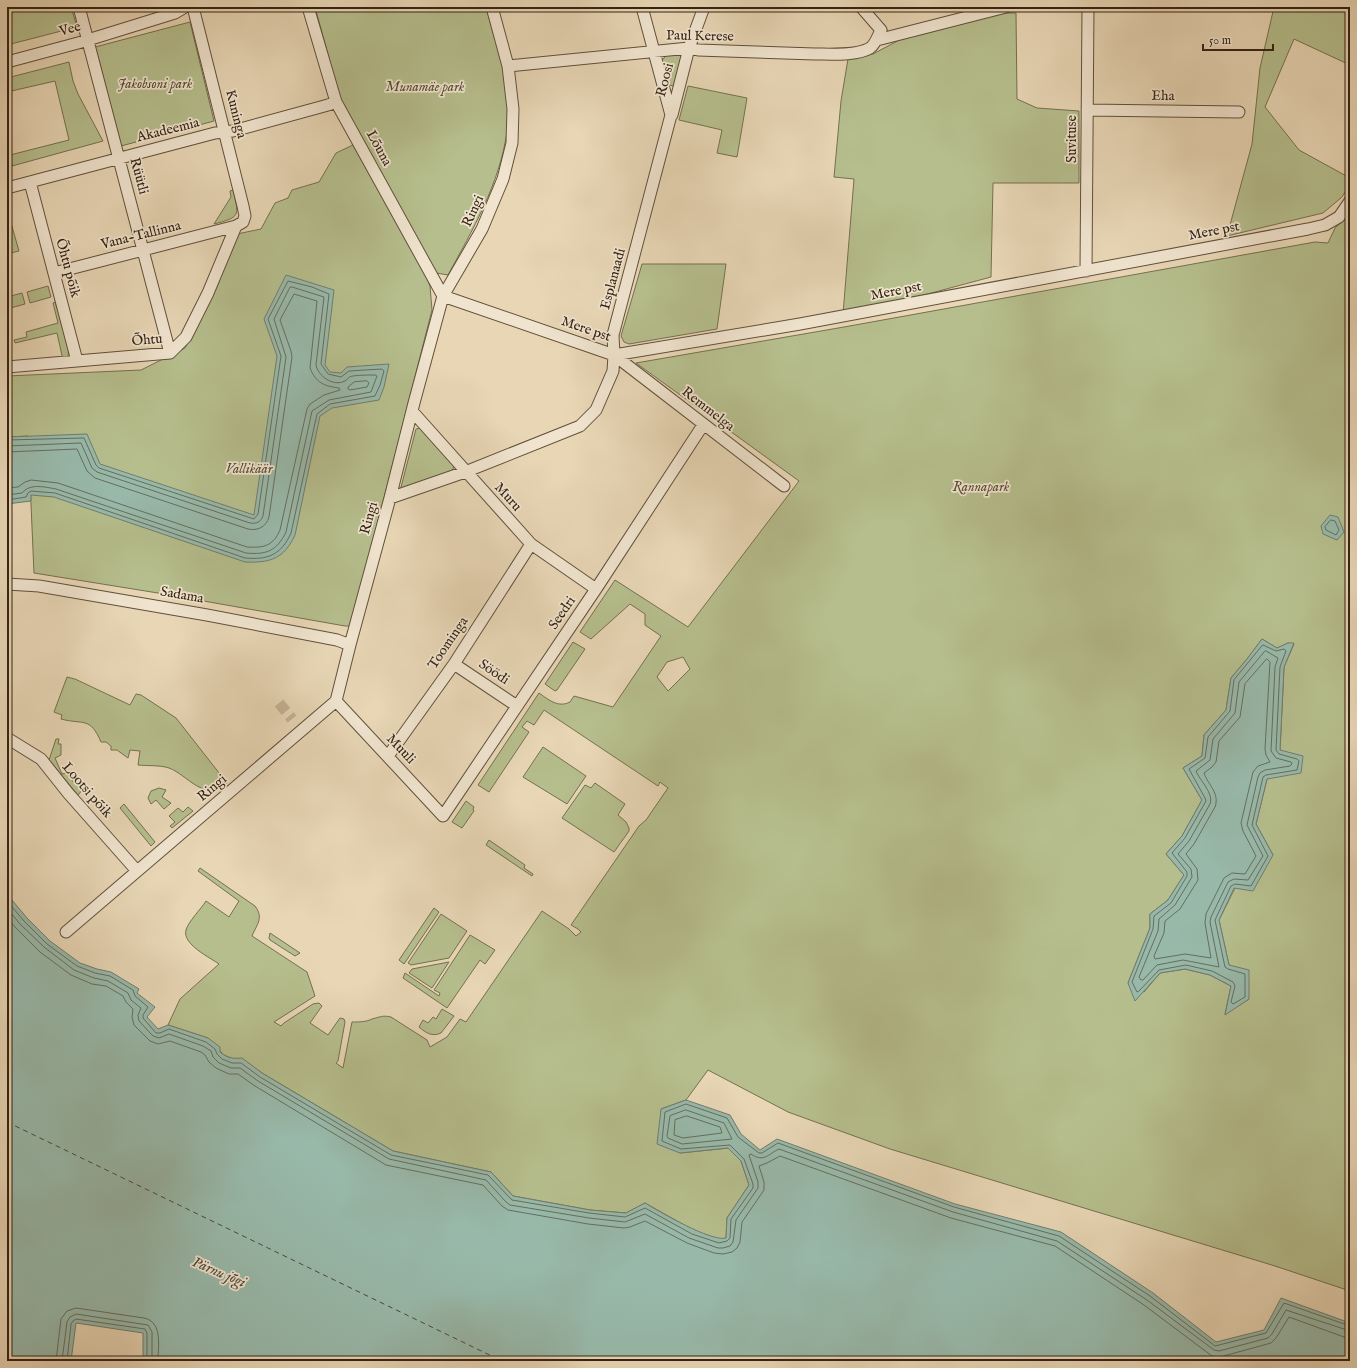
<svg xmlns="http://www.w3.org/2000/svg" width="1357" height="1368" font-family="'IM FELL English',serif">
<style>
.green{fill:#b6be8d;stroke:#757050;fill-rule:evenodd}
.water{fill:#98b9aa;stroke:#707d6e}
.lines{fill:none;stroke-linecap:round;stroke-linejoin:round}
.shore{stroke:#666e5e;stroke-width:1}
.ferry{stroke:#4d4839;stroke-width:1;stroke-dasharray:5 4;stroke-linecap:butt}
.minor-tunnel{stroke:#c4b295;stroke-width:11;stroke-dasharray:11 5.5;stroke-linecap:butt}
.minor-casing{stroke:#61503c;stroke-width:13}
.minor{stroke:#f0e4cf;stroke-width:11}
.labels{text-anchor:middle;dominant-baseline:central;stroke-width:3.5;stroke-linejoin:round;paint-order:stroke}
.street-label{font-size:14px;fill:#342313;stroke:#f0e4cf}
.park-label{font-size:14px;font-style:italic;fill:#544a32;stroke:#f0e4cf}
.water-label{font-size:15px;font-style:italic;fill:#4d4839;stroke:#f0e4cf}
</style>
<rect width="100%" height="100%" fill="#e8d6b5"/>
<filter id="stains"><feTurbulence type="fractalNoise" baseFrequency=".005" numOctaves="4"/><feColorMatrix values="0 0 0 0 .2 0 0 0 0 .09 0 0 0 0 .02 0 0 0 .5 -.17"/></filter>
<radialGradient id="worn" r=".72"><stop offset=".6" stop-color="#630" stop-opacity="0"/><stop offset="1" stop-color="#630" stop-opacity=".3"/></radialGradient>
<path class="green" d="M 7,7 L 71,7 L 77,27 L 7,45 Z
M 315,7 L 486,7 C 494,37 505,68 509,99 C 510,109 508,122 507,132 C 499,185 473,229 448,275 L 436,273 L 341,102 Z
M 1274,7 L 1350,7 L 1350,65 L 1294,39 L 1265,107 L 1299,150 L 1350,178 L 1350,184 L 1342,197 L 1323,213 L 1227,236 L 1252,144 L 1260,68 Z
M 1000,13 L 1016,13 L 1017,99 L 1037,108 L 1079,111 L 1079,183 L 993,183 L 991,277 L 883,306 L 843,314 L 854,179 L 834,177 L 841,101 L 848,59 L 873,54 L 903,38 Z
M 190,22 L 214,121 L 121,146 L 95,47 Z
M 676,54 L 680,55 L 681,57 L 674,86 L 669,85 L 661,61 L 667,55 Z
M 69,62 L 73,81 L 78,94 L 103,141 L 12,166 L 10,155 L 69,140 L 55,81 L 7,92 L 7,78 Z
M 688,86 L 747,98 L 737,157 L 717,153 L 722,130 L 679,120 Z
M 353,145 L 425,272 L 430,286 L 432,310 L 352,623 L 349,626 L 345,626 L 164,594 L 34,573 L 28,436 L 7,437 L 7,376 L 141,370 L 185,348 L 198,325 L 237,234 L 261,229 L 275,203 L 288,198 L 292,190 L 319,182 L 336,153 Z
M 233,190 C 239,216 241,217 214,224 L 231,197 L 230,191 Z
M 1350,214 L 1350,1291 L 1275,1266 L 890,1149 L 788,1112 L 708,1070 L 686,1100 L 661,1109 L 680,1153 L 729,1148 L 741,1161 L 749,1185 L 727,1218 L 726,1238 L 720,1240 L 693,1230 L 645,1203 L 626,1213 L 590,1210 L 513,1196 L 491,1172 L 393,1151 L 262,1073 L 242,1059 L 233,1059 L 224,1055 L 208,1038 L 168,1025 L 180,999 L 219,964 C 209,957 182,944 186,930 C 188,922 201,909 206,901 L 229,917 L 239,901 L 198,871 L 200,868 L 255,906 C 264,918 257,924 252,936 L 307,972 L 315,996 L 274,1022 L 281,1026 L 284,1023 L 313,1004 L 319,1003 L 322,1006 L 310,1023 L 328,1035 L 340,1018 L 344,1019 L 345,1022 L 338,1061 L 336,1063 L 343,1068 L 352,1022 C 359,1022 366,1022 372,1019 C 380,1017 383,1015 391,1017 L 427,1040 L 430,1047 L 447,1037 L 460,1019 L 466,1022 L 542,911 L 569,929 L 576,936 L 581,932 L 578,929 L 571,925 L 639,826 L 646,820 L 668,788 L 660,782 L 658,786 L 544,710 L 534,725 L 527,721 L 522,727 L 529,732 L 489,792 L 478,785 L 539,693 C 549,700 558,708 570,702 L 574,696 L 613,707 L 661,636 L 645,625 L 645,614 L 630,604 L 591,639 L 580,632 L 615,580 L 688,627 L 799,481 L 636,363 L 844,327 L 1315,242 L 1328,243 L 1335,228 ZM 1262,639 L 1277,648 L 1288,643 L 1294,644 L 1284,667 L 1280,750 L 1267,779 L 1256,824 L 1273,855 L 1235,888 L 1219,920 L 1229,965 L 1249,999 L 1225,1014 L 1231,986 L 1210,975 L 1185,969 L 1160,973 L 1144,992 L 1128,983 L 1150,928 L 1150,914 L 1168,900 L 1184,875 L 1166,854 L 1182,836 L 1202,800 L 1183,768 L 1202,756 L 1204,735 L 1226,710 L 1231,678 L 1247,659 ZM 683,657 L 690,669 L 668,691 L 657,677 L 667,662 Z
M 11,223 L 19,251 L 7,254 L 7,224 Z
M 642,264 L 726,264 L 717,329 L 629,344 L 624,342 L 621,336 Z
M 48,286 L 51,297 L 30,303 L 27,292 Z
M 22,293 L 25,304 L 7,309 L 7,297 Z
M 55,302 C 59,315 73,347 67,359 L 63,360 L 57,333 L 15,343 L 14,340 L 27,337 L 26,332 L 58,323 L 53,303 Z
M 420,428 L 454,466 L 452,471 L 400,491 L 416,429 Z
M 573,642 L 585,649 L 557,690 L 555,691 L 545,684 Z
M 67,677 L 75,679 L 130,705 L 136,694 L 141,695 L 176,718 L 227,783 C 204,803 188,775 169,768 C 160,765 148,766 138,765 L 140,751 L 130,750 L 128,758 L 117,750 L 111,750 L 111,746 L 106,742 L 101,742 C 90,716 83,725 61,719 L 62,715 L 54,712 Z
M 56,739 L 59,739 L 58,744 L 61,744 L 61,755 L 55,758 L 62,774 L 67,773 L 74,783 L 84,788 L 78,795 L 49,760 Z
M 543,747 L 586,776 L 567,804 L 523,777 Z
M 595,783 L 625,804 L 618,815 L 626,822 L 629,828 L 629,831 L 614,852 L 562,818 L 585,785 L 591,788 Z
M 159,788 L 166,790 L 162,797 L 171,803 L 164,809 L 156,800 L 151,804 L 148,798 L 151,791 Z
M 466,801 L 474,807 L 473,809 L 474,811 L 462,828 L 452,822 Z
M 124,804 L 155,842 L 151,846 L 120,808 Z
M 188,807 L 193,811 L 172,828 L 170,826 L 175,822 L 169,816 L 178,808 L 183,812 Z
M 489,840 L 525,865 L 524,868 L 533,874 L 532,876 L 486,845 Z
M 434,908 L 439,912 L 404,964 L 399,960 Z
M 441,914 L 467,931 L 449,958 L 411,965 L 408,963 Z
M 270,933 L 300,953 L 295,956 L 270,940 L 269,938 Z
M 470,935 L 495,950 L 485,964 L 480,960 L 447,1008 L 403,978 L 405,973 L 439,996 L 440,993 L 434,990 Z
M 449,962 L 432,988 L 409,973 L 412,969 Z
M 442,1009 L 454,1016 L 441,1033 C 432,1037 426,1033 419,1027 L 423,1020 L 428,1023 L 433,1017 L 436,1019 Z"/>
<path class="water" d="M 286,275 L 334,290 L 325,365 L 330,372 L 341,373 L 347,367 L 389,364 L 384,387 L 379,400 L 332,408 L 320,416 L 295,535 C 284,559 270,563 245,562 L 54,497 L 31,495 L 31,501 L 7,504 L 7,437 L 87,434 L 100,464 L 254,515 L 277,356 L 264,319 Z
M 1330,515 L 1338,517 L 1344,532 L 1337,540 L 1323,534 L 1321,526 Z
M 1262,639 L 1277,648 L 1288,643 L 1294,643 L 1284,667 L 1280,750 L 1303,756 L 1301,773 L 1267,779 L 1256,824 L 1273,855 L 1253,891 L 1234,888 L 1219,920 L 1229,965 L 1249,970 L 1249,999 L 1225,1015 L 1231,986 L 1210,975 L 1185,969 L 1160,973 L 1135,1001 L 1128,983 L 1150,928 L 1150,914 L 1168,900 L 1184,875 L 1166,854 L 1182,836 L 1202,800 L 1183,768 L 1202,756 L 1204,735 L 1226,710 L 1231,678 L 1247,659 Z
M 7,894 L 27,918 L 50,941 L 80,963 L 97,969 L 111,972 L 139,989 L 137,993 L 155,1007 L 147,1017 L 158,1029 L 168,1025 L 208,1038 L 220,1047 L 220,1052 C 227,1058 233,1059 242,1058 L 262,1073 L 393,1151 L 491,1172 L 513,1196 L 590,1210 L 626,1213 L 645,1203 C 660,1212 711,1242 726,1238 L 727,1218 L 749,1185 L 741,1161 L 728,1148 L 680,1153 L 657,1144 L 661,1109 L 686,1100 L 730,1115 L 741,1134 L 760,1150 L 777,1139 L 955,1204 L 1061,1232 L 1153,1293 L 1216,1342 L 1264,1330 L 1281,1298 L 1350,1323 L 1350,1361 L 143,1361 L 143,1333 L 76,1323 L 71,1361 L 7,1361 Z"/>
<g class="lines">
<path class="shore" d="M 367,381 L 369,383 L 367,387 L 350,390 L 348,389 L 348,387 L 354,382 Z
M 7,440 L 84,438 L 96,465 L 99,468 L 254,519 L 258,514 L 281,356 L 268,319 L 288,281 L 312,287 L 329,294 L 321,364 L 328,374 L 341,377 L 349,371 L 382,369 L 384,371 L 380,385 L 375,396 L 330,404 L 317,414 L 291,533 C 281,555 268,560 245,558 L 55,493 L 31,491 L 28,493 L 26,497 L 7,500
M 7,446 L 81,443 L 92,468 L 97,472 L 250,523 C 256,524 261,522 263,516 L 286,357 L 274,319 L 290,287 L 292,287 L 324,297 L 316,365 C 318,376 333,387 345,381 C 348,379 349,376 353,376 C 360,375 368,375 375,375 L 377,376 L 371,392 L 329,400 L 312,411 L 286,532 C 277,551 266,555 246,553 L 56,489 C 45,487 30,483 22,493 L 7,495
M 7,452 L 77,449 L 87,471 L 95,478 L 248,529 C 258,531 266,527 269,517 L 292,357 L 291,351 L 280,320 L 294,294 L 317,301 L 310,368 C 316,383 324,386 339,388 L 340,390 L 324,395 L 310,404 L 307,409 L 280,530 C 273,546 264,548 247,547 L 58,483 L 31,480 L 25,482 L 18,487 L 7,488
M 1331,520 L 1335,521 L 1339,530 L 1336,535 L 1326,530 L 1325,527 Z
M 1263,645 L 1276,651 L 1284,649 L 1286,651 L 1280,667 L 1276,750 L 1279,754 L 1297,759 L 1299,761 L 1297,770 L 1266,775 L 1263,777 L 1252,825 L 1268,856 L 1251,886 L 1235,884 L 1231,886 L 1215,920 L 1225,967 L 1228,969 L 1245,974 L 1245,997 L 1233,1004 L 1231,1002 L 1235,986 L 1233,982 L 1212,971 L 1186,965 L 1159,970 L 1139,991 L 1137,992 L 1132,982 L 1153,929 L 1154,916 L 1171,903 L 1187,876 L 1187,872 L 1172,853 L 1185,838 L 1206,801 L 1205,798 L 1189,769 L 1205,758 L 1208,737 L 1230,711 L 1234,680 Z
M 1266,651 L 1278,658 L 1275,667 L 1271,751 L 1276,758 L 1291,762 L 1292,764 L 1290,766 L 1265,770 L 1260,773 L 1258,777 L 1247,825 L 1263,856 L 1248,880 L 1234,879 L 1228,882 L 1211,917 L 1210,922 L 1219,967 L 1183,960 L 1157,965 L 1143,980 L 1141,980 L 1139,977 L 1158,931 L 1159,919 L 1175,905 L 1192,877 L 1191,869 L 1178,854 L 1189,841 L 1210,804 C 1214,793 1200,781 1196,771 L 1210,760 L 1213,739 L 1235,713 L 1239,682 L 1264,652 Z
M 1267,659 L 1270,662 L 1265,749 L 1266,755 L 1270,762 L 1258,766 L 1253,772 L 1241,823 L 1243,831 L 1256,856 L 1245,874 L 1232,873 L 1224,878 L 1206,914 L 1205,923 L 1211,958 L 1185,954 L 1155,959 L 1154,956 L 1164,933 L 1165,921 L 1180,909 L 1198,880 L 1197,869 L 1186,854 L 1194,844 L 1215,807 C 1220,793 1208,785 1204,773 L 1212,767 L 1216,762 L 1219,741 L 1240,717 L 1245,684 Z
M 7,901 L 24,921 L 47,944 L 77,966 L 95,973 L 110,976 L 133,990 L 135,996 L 148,1007 L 143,1015 L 143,1018 L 156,1033 L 160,1033 L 169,1029 L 206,1042 L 215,1049 L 217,1054 L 222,1059 L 232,1063 L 241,1063 L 260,1077 L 391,1155 L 488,1175 L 512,1200 L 589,1213 L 625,1217 L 645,1208 L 692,1234 L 719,1243 L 727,1241 L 730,1238 L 731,1219 L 753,1188 L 753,1184 L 744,1159 L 730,1145 L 681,1149 L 662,1141 L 665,1112 L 686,1104 L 727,1118 L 738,1137 L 759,1153 L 762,1153 L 778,1143 L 954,1207 L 1059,1236 L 1150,1296 L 1215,1346 L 1266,1333 L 1284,1303 L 1350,1326
M 7,908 L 20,924 L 44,947 L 74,970 L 94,978 L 108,981 L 128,993 L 131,1000 L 141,1008 L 138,1015 L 139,1021 L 153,1036 L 159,1038 L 169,1034 L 203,1046 L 211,1051 L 213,1057 L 219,1063 L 231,1068 L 240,1068 L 258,1081 L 389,1159 L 486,1180 L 506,1202 L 510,1205 L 589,1218 L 625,1222 L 645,1214 L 689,1238 L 718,1248 L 723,1248 L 730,1246 L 733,1242 L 736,1220 L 758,1188 L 758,1182 L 749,1155 L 751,1154 C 764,1163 768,1154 779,1149 L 953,1212 L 1057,1241 L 1147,1300 L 1214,1350 L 1219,1351 L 1268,1338 L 1272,1334 L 1286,1310 L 1350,1331
M 7,918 L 16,928 L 40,952 L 71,975 L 92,984 L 106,986 L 123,996 L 126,1002 L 133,1009 L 132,1017 L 134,1025 L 150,1041 L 158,1044 L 170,1041 L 201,1052 L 205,1055 L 209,1062 L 216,1068 L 229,1074 L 238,1074 L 255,1086 L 386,1165 L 483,1185 L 502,1206 L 508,1210 L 588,1224 L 624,1228 L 630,1227 L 645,1221 L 687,1243 L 714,1253 L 723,1254 L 732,1252 L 737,1248 L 740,1242 L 742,1222 L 764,1190 L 764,1182 L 759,1166 L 767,1163 L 780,1156 L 951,1218 L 1055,1246 L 1144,1305 L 1212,1356 L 1220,1357 L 1271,1343 L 1276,1338 L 1289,1317 L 1344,1337 L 1350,1337
M 686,1110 L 724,1123 L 732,1139 L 682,1144 L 668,1138 L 667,1136 L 670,1116 Z
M 687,1116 L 720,1127 L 722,1133 L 683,1138 L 674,1135 L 675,1120 Z
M 56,1361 L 61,1319 L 67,1311 L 76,1308 L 144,1318 C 163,1322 158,1346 158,1361
M 62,1361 L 67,1322 L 70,1317 L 76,1314 L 148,1325 L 152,1332 L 152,1361
M 67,1361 L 71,1324 L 73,1321 L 76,1319 L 145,1329 L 147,1333 L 147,1361"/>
<path class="ferry" d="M 7,1122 L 502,1361"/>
<path class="minor-tunnel" d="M 279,703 L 292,719"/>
<defs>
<path id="minor" d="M 79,7 C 109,122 140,237 170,353
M 308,7 L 336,102 L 443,296 L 614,355 L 800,324 L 1308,229 L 1325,225 L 1339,217 L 1350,201
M 877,40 L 1006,7
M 7,62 L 78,43 L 175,13 L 185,7
M 508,66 L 689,48 L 698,50 C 737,51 776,53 815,54 C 829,54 857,56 870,48 C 875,45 878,36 881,30 L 861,7
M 1087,110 L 1239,112
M 672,115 L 689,48 L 704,7
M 30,182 L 77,361
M 7,188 L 215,133 L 233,131 L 328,105 L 336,102
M 1086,271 L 1088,7
M 54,273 L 236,226 L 243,222 L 245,216 L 243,206 L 193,7
M 614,355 L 784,486
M 7,367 L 170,353 L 186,337 L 208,293 L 236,226
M 412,411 L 531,544 L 596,589
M 390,498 L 465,472 L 580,426 L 596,410 L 613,371 L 614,355 L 613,335 L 671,115 L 642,7
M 7,584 L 39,586 L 207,615 L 337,640 L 350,645
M 454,664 L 517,706
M 336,701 L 443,816 L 596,589 L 703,425
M 7,738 L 41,759 L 68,793 L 137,871
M 388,756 L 454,664 L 531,544
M 66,932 L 336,701 L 350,645 L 390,498 L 414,403 L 443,296 L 482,229 L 503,179 L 512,143 L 513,109 L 508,66 L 492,7"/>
</defs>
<use href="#minor" class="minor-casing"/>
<use href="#minor" class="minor"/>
</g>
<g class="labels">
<g class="street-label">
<text transform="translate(70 29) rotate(-16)">Vee</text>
<text transform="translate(700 36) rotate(1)">Paul Kerese</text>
<text transform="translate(665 80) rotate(-75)">Roosi</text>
<text transform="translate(1163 96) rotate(1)">Eha</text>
<text transform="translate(236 114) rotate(76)">Kuninga</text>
<text transform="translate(168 130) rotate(-14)">Akadeemia</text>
<text transform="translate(1072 139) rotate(-90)">Suvituse</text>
<text transform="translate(379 148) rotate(61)">Lõuna</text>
<text transform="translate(139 176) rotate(75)">Rüütli</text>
<text transform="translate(473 211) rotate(-65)">Ringi</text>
<text transform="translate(1214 231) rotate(-11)">Mere pst</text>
<text transform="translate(141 235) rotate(-14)">Vana-Tallinna</text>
<text transform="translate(68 268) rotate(75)">Õhtu põik</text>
<text transform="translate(613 279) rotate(-75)">Esplanaadi</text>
<text transform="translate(896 291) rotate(-11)">Mere pst</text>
<text transform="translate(586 329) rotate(19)">Mere pst</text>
<text transform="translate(147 340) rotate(-5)">Õhtu</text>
<text transform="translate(708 409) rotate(38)">Remmelga</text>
<text transform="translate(508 497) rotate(48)">Muru</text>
<text transform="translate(369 518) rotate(-75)">Ringi</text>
<text transform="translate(182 595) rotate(10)">Sadama</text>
<text transform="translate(562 613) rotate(-56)">Seedri</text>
<text transform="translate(448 643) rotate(-56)">Toominga</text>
<text transform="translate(494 672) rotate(34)">Söödi</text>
<text transform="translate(401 749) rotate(47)">Muuli</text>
<text transform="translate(212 788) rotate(-40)">Ringi</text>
<text transform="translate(87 790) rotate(49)">Lootsi põik</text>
</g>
<g class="park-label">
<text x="155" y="84">Jakobsoni park</text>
<text x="425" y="87">Munamäe park</text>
<text x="249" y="469">Vallikäär</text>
<text x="981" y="487">Rannapark</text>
</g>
<g class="water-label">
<text transform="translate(219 1272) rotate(23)">Pärnu jõgi</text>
</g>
</g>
<rect width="1357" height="1368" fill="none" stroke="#e8d6b5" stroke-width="24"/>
<rect x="8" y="8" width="1341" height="1352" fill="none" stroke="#342313" stroke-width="2"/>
<rect x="12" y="12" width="1333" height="1344" fill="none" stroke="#342313"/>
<path d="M1203 44v6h70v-6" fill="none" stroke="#342313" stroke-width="2"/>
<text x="1209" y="44" font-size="12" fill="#342313" stroke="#f0e4cf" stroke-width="3" paint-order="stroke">50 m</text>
<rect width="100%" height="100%" filter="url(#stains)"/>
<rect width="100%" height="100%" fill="url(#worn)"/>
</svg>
